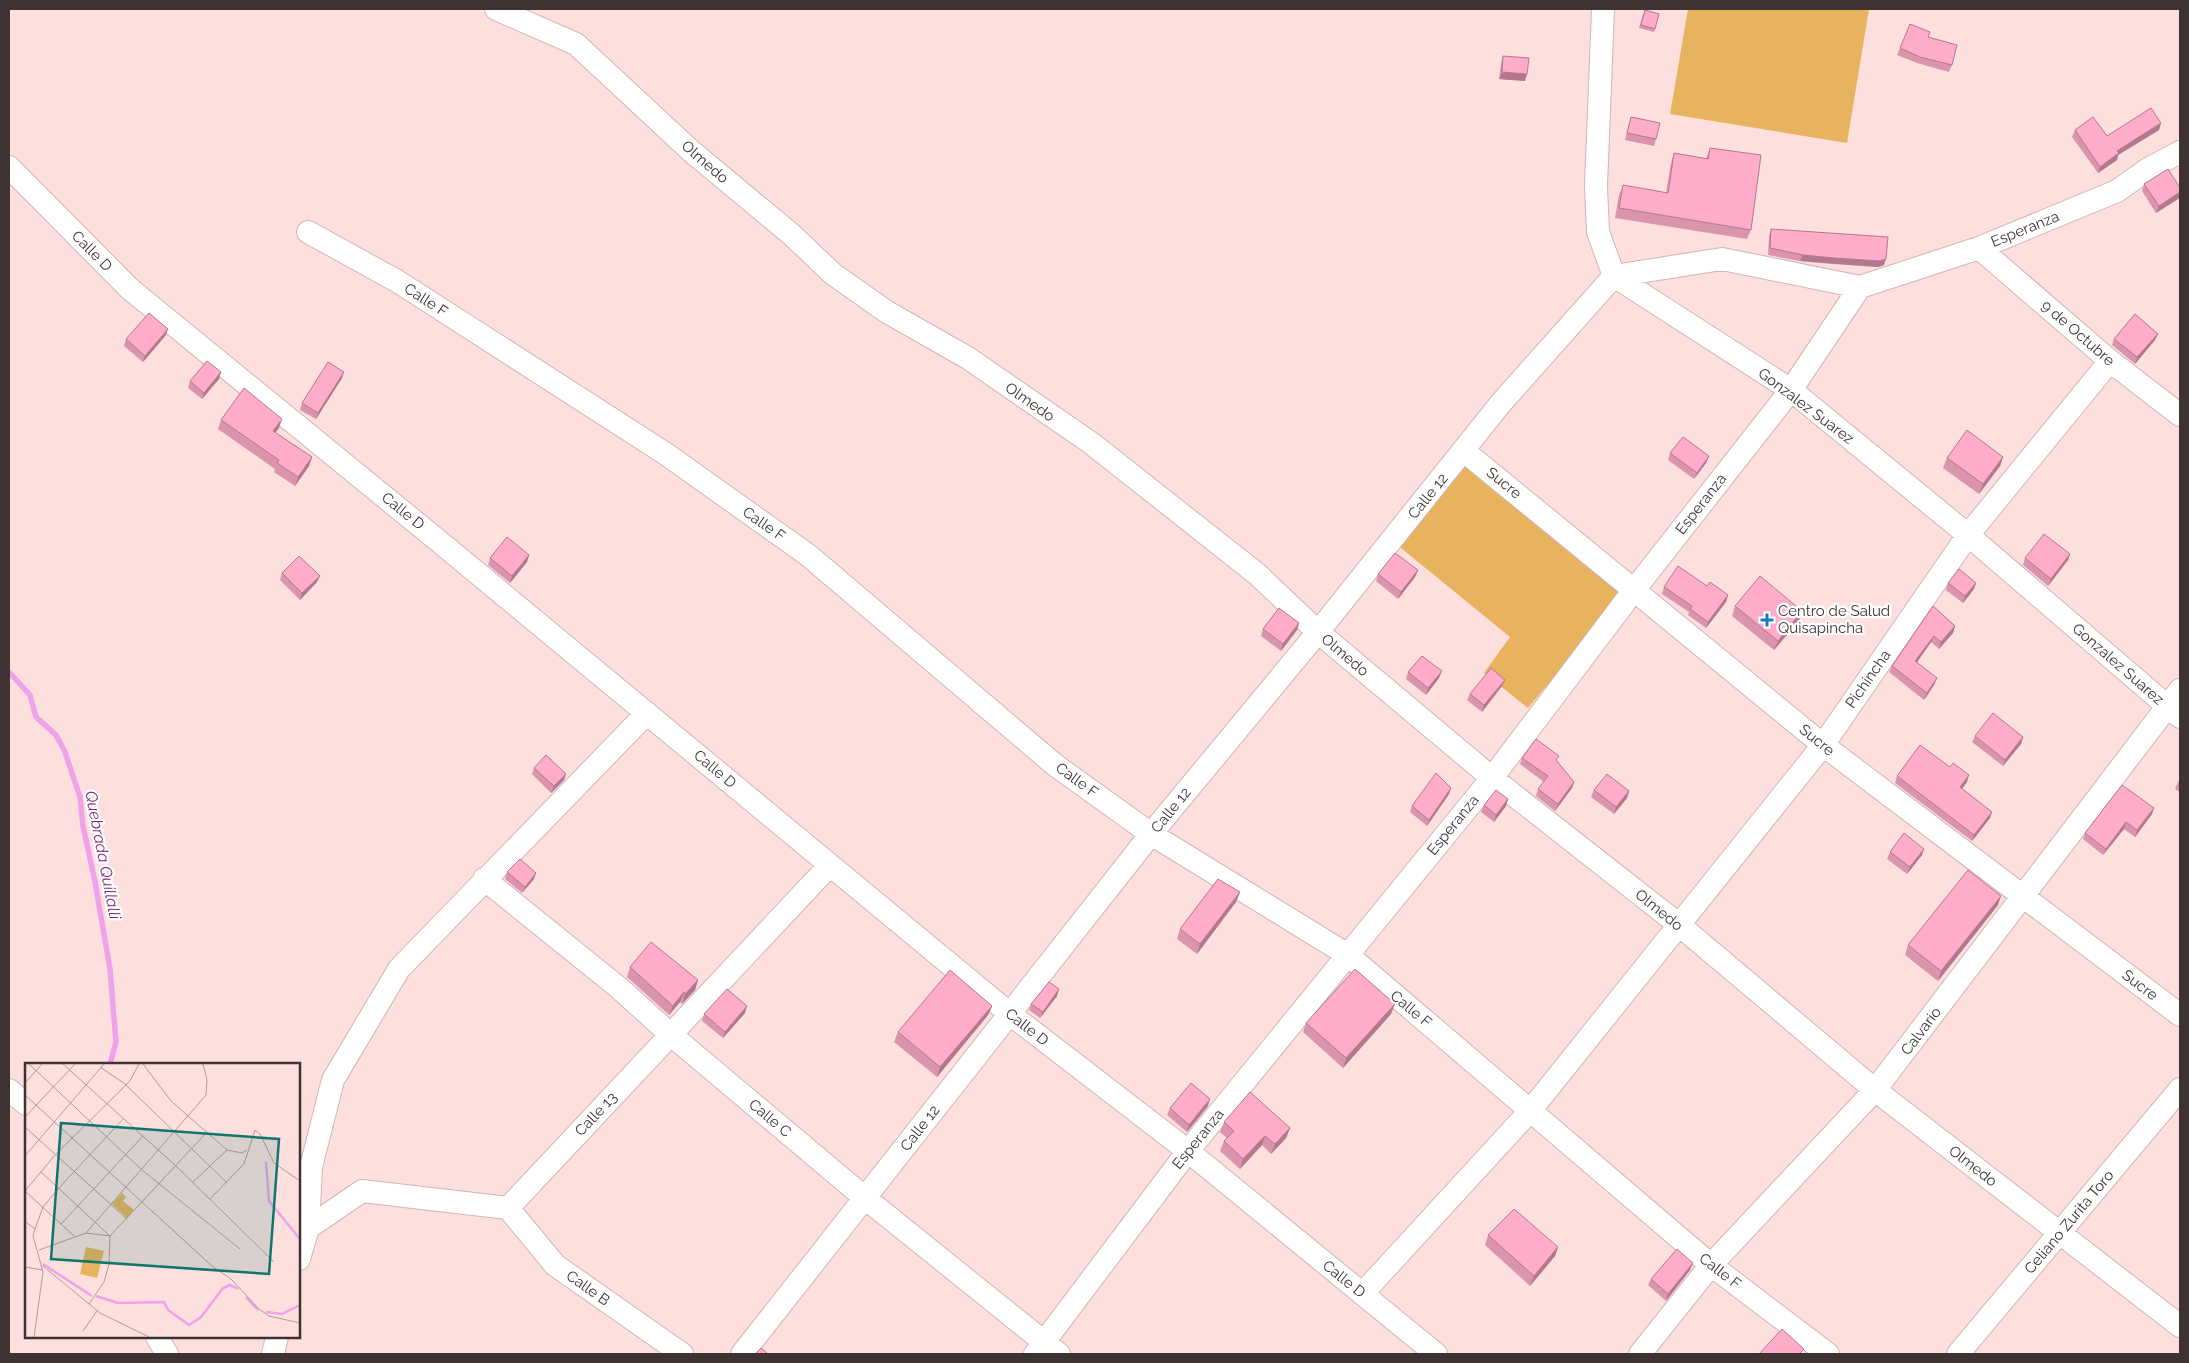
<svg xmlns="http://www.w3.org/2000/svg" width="2189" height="1363" font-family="Raleway,sans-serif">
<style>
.green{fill:#e7b35e}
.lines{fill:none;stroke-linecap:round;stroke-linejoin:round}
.stream{stroke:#eea2e9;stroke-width:5.5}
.street-casing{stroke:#d1b5b3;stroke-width:24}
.street{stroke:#fff;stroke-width:22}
.wall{fill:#da94ae}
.shaded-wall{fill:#b2788d}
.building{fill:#feacca;stroke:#b2788d}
.poi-dot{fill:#147dc7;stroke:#fff;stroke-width:2}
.labels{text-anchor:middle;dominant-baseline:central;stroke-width:4.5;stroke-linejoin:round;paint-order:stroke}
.street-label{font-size:15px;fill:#3e3332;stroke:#fff}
.poi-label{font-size:15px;fill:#3e3332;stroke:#fff;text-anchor:start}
.water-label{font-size:16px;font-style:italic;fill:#7e277c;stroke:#fff}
.inset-river{fill:none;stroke:#eea2e9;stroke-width:2.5}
.inset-road{fill:none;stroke:#b19b99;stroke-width:1}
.view{fill:#0f766e;fill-opacity:0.15;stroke:#0f766e;stroke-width:2.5}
.inset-edge{fill:none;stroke:#3e3332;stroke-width:2.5}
</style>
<rect width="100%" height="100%" fill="#fde0de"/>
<path class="green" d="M 1688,9 L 1869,9 L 1847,143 L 1670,114 Z
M 1465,467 L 1622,595 L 1528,708 L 1484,673 L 1510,637 L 1396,544 Z"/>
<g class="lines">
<path class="stream" d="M 9,672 L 30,695 L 36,717 L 56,735 L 65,752 L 80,797 L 83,826 L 95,882 L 110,969 L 116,1042 L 110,1064"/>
<defs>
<path id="street" d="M 496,9 L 576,44 L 691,151 L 792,235 L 833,274 L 887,312 L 968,358 L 1091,443 L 1257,574 L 1318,632 L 1492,778 L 1678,924 L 1875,1090 L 2180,1326
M 1603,9 L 1596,186 L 1598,232 L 1614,276 L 1791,390 L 1968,535 L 2180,717
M 9,167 L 130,289 L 441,543 L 1010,1014 L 1188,1151 L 1436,1354
M 308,232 L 397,281 L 666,454 L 808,555 L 1055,765 L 1151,834 L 1348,955 L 1711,1265 L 1828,1354
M 1979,248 L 2110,361 L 2180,415
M 1464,451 L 1823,745 L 2180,1015
M 484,879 L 618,987 L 670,1034 L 865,1198 L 1059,1354
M 9,1090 L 26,1104
M 508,1208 L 555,1265 L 682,1354
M 308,1228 L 362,1191 L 508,1208 L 830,865
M 299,1259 L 308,1228 L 311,1167 L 333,1080 L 399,969 L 647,713
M 1362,1294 L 1530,1111 L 1823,745 L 1968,535 L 2110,361
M 157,1337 L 167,1354
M 273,1354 L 277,1337
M 742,1354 L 1151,834 L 1318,632 L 1501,403 L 1614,276 L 1722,259 L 1860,287 L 1979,248 L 2117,191 L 2148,169 L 2180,152
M 1035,1354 L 1188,1151 L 1492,778 L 1634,590 L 1791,390 L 1860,287
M 1640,1354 L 1711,1265 L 1875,1090 L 2180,690
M 1958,1354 L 2180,1089"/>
</defs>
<use href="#street" class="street-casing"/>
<use href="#street" class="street"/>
</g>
<path class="wall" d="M 1643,14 L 1655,29 L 1654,32 L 1639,28 Z
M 1928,37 L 1952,65 L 1949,72 L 1917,63 L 1897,55 L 1900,48 Z
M 1503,56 L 1525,81 L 1499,79 L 1501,63 Z
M 1631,117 L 1656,139 L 1654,146 L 1625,140 L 1629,124 Z
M 2161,123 L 2159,130 L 2118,155 L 2117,160 L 2098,173 L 2072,137 L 2075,130 L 2107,136 Z
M 1710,148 L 1751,230 L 1747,239 L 1615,218 L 1619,195 L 1623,185 L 1666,193 L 1671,163 L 1674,153 L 1706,159 Z
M 2144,184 L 2180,192 L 2180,197 L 2156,213 L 2142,191 Z
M 1771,229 L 1884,265 L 1878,267 L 1831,264 L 1800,261 L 1768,255 L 1769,236 Z
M 2158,334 L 2155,340 L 2135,364 L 2112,345 L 2114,339 Z
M 166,335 L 143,362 L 124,346 L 126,339 Z
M 221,372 L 219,379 L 202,399 L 188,388 L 190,381 Z
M 342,378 L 316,419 L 300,410 L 302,403 Z
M 221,420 L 279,428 L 275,433 L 312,457 L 309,466 L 295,486 L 274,472 L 275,469 L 218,429 Z
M 1670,453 L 1709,456 L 1706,463 L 1694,479 L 1668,460 Z
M 2003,457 L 2000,466 L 1979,494 L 1943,468 L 1947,458 Z
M 2070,554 L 2068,560 L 2048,586 L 2023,565 L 2025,558 Z
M 529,555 L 527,562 L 510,583 L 488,565 L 490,558 Z
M 1418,570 L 1415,577 L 1398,599 L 1376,581 L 1378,574 Z
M 282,573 L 317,582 L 300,600 L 280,580 Z
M 1948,583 L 1976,583 L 1974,589 L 1963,603 L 1946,590 Z
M 1707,586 L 1728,595 L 1726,602 L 1706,628 L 1688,615 L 1689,612 L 1662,594 L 1664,587 Z
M 1735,606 L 1802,611 L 1799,621 L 1774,650 L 1732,616 Z
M 1933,606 L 1955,626 L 1953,633 L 1939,649 L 1931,642 L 1917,662 L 1934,685 L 1924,700 L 1889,672 L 1892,666 Z
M 1299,623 L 1297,630 L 1281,651 L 1261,636 L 1263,629 Z
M 1408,672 L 1439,678 L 1426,695 L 1406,679 Z
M 1505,680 L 1502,686 L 1482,712 L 1467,700 L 1470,694 Z
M 1975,736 L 2023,737 L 2021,744 L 2003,766 L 1972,742 Z
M 1522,758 L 1557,761 L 1574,782 L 1572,788 L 1555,811 L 1536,796 L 1538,789 L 1544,782 L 1520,764 Z
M 534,768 L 566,774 L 564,780 L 551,793 L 532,774 Z
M 1897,776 L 1967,782 L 1962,789 L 1990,818 L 1972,841 L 1895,783 Z
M 2180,779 L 2180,792 L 2175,789 L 2178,782 Z
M 1451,788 L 1449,794 L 1427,826 L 1410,812 L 1412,806 Z
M 1594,790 L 1629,791 L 1627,798 L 1614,814 L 1591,797 Z
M 1508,799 L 1506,806 L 1494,822 L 1481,812 L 1484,805 Z
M 2154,808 L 2152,814 L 2135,837 L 2124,829 L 2103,855 L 2083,839 L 2085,833 Z
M 1890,852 L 1922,855 L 1907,874 L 1887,859 Z
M 507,872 L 534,879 L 522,893 L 505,879 Z
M 1240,892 L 1236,902 L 1197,954 L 1177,939 L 1180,929 Z
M 1998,905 L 1938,981 L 1905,955 L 1908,945 Z
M 630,967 L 698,980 L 695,990 L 682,1004 L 680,1002 L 669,1015 L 627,977 Z
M 1057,996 L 1040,1018 L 1029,1010 L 1031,1004 Z
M 992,1006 L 988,1015 L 937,1077 L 894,1042 L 898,1032 Z
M 745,1013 L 723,1038 L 702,1021 L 704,1014 Z
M 1391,1014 L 1343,1068 L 1303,1032 L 1306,1023 Z
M 1208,1106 L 1187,1132 L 1167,1115 L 1170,1108 Z
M 1224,1122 L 1290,1128 L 1286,1138 L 1271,1154 L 1262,1145 L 1240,1169 L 1220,1151 L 1224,1141 L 1227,1138 L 1220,1132 Z
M 1488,1235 L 1558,1247 L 1555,1256 L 1530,1286 L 1485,1245 Z
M 1693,1263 L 1690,1270 L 1666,1301 L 1648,1285 L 1651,1279 Z"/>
<path class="shaded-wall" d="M 1502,72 L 1527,74 L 1525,81 L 1499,79 Z
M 2161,123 L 2159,130 L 2118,155 L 2117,160 L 2098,173 L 2100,167 L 2117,151 Z
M 2180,192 L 2180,198 L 2156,213 L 2159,206 Z
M 1803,255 L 1886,259 L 1884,265 L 1878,267 L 1800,261 Z
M 168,329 L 166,335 L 143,362 L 145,356 Z
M 2158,334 L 2155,340 L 2135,364 L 2137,357 Z
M 221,372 L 219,379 L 202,399 L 204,393 Z
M 344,372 L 342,378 L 316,419 L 318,413 Z
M 282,419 L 279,428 L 270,440 L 273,431 Z
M 1709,456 L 1706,463 L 1694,479 L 1697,473 Z
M 312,457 L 309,466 L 295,486 L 298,477 Z
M 2003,457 L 2000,466 L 1979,494 L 1983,484 Z
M 2070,554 L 2068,560 L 2048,586 L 2051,579 Z
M 529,555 L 527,562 L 510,583 L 512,576 Z
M 1418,570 L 1415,577 L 1398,599 L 1401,592 Z
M 320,576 L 317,582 L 300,600 L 302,593 Z
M 1976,583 L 1974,589 L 1963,603 L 1965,596 Z
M 1728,595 L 1726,602 L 1706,628 L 1708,622 Z
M 1802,611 L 1799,621 L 1774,650 L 1778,641 Z
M 1299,623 L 1297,630 L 1281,651 L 1283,644 Z
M 1955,626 L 1953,633 L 1939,649 L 1941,642 Z
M 1934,636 L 1931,642 L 1913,668 L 1915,661 Z
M 1442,671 L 1439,678 L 1426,695 L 1428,688 Z
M 1937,678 L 1934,685 L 1924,700 L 1927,693 Z
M 1505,680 L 1502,686 L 1482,712 L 1484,705 Z
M 2023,737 L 2021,744 L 2003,766 L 2005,760 Z
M 566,774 L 564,780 L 551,793 L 554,786 Z
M 1969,775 L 1967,782 L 1958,794 L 1960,787 Z
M 1574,782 L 1572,788 L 1555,811 L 1558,804 Z
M 1451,788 L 1449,794 L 1427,826 L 1429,820 Z
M 1629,791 L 1627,798 L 1614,814 L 1616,807 Z
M 1508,799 L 1506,806 L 1494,822 L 1496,815 Z
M 2154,808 L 2152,814 L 2135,837 L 2137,830 Z
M 1992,812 L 1990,818 L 1972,841 L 1974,835 Z
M 2126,822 L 2124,829 L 2103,855 L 2106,849 Z
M 1924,849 L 1922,855 L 1907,874 L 1910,867 Z
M 536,873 L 534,879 L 522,893 L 525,887 Z
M 1240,892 L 1236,902 L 1197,954 L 1200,944 Z
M 2001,896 L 1998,905 L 1938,981 L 1941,971 Z
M 698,980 L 695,990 L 682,1004 L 685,994 Z
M 1059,989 L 1057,996 L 1040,1018 L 1043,1012 Z
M 684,992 L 680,1002 L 669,1015 L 673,1006 Z
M 1395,1004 L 1391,1014 L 1343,1068 L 1346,1058 Z
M 747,1006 L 745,1013 L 723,1038 L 725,1032 Z
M 992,1006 L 988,1015 L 937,1077 L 940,1067 Z
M 1210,1099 L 1208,1106 L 1187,1132 L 1189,1125 Z
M 1290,1128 L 1286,1138 L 1271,1154 L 1275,1144 Z
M 1265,1136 L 1262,1145 L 1240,1169 L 1243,1159 Z
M 1558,1247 L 1555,1256 L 1530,1286 L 1534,1276 Z
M 1693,1263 L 1690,1270 L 1666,1301 L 1668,1294 Z"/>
<path class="building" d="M 1645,10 L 1659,14 L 1655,29 L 1641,25 Z
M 1910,24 L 1930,32 L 1928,37 L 1957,45 L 1952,65 L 1920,57 L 1900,48 Z
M 1503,56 L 1529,58 L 1527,74 L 1502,72 Z
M 2151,108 L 2161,123 L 2117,151 L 2119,153 L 2100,167 L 2075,130 L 2093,117 L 2107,136 Z
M 1631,117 L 1660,123 L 1656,139 L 1627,133 Z
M 1710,148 L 1761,155 L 1751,230 L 1619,208 L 1623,185 L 1668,193 L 1674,153 L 1708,159 Z
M 2168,169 L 2180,188 L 2180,192 L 2159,206 L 2144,184 Z
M 1771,229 L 1888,237 L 1886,259 L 1880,261 L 1834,258 L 1803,255 L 1770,248 Z
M 149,313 L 168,329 L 145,356 L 126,339 Z
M 2135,314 L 2158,334 L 2137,357 L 2114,339 Z
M 207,361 L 221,372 L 204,393 L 190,381 Z
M 328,362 L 344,372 L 318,413 L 302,403 Z
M 244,388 L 282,419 L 273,431 L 312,457 L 298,477 L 277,463 L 279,460 L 221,420 Z
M 1967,430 L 2003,457 L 1983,484 L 1947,458 Z
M 1683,437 L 1709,456 L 1697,473 L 1670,453 Z
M 2044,534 L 2070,554 L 2051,579 L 2025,558 Z
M 507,537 L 529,555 L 512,576 L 490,558 Z
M 1395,553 L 1418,570 L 1401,592 L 1378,574 Z
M 299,556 L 320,576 L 302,593 L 282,573 Z
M 1678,566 L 1707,586 L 1710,582 L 1728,595 L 1708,622 L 1690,609 L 1692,606 L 1664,587 Z
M 1959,569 L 1976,583 L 1965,596 L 1948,583 Z
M 1760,576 L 1802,611 L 1778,641 L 1735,606 Z
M 1933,606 L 1955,626 L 1941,642 L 1934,636 L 1915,661 L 1937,678 L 1927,693 L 1892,666 Z
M 1279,608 L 1299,623 L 1283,644 L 1263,629 Z
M 1422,656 L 1442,671 L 1428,688 L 1408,672 Z
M 1491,668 L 1505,680 L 1484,705 L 1470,694 Z
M 1993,713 L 2023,737 L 2005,760 L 1975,736 Z
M 1536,739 L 1559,756 L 1556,760 L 1574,782 L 1558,804 L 1538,789 L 1548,776 L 1522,758 Z
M 1920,745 L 1950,767 L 1953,763 L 1969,775 L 1960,787 L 1992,812 L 1974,835 L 1897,776 Z
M 546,755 L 566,774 L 554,786 L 534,768 Z
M 1436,773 L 1451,788 L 1429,820 L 1412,806 Z
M 1607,774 L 1629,791 L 1616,807 L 1594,790 Z
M 2122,785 L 2154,808 L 2137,830 L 2126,822 L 2106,849 L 2085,833 Z
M 1496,790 L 1508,799 L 1496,815 L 1484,805 Z
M 1904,833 L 1924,849 L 1910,867 L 1890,852 Z
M 520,859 L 536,873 L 525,887 L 507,872 Z
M 1968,870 L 2001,896 L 1941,971 L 1908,945 Z
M 1218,879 L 1240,892 L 1200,944 L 1180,929 Z
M 651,942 L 698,980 L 685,994 L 684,992 L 673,1006 L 630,967 Z
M 1355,969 L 1395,1004 L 1346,1058 L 1306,1023 Z
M 950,970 L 992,1006 L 940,1067 L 898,1032 Z
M 1049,982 L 1059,989 L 1043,1012 L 1031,1004 Z
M 727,989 L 747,1006 L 725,1032 L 704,1014 Z
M 1191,1083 L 1210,1099 L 1189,1125 L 1170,1108 Z
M 1250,1092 L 1290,1128 L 1275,1144 L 1265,1136 L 1243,1159 L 1224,1141 L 1234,1131 L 1224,1122 Z
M 1514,1209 L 1558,1247 L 1534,1276 L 1488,1235 Z
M 1677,1249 L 1693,1263 L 1668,1294 L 1651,1279 Z
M 1782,1329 L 1804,1349 L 1799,1354 L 1759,1354 Z
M 761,1348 L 768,1354 L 755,1354 Z"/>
<path class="poi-dot" d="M1764.5 612.5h5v5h5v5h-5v5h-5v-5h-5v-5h5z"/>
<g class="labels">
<g class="street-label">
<text transform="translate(705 162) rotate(41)">Olmedo</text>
<text transform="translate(2025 229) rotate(-22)">Esperanza</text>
<text transform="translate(92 251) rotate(45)">Calle D</text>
<text transform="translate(426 300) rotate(33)">Calle F</text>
<text transform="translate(2078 333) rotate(41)">9 de Octubre</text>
<text transform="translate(1030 402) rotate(35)">Olmedo</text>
<text transform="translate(1806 406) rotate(37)">Gonzalez Suarez</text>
<text transform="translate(1504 483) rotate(39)">Sucre</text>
<text transform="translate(1428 496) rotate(-51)">Calle 12</text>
<text transform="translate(1701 504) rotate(-52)">Esperanza</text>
<text transform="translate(403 511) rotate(39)">Calle D</text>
<text transform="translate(764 524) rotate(35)">Calle F</text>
<text transform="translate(1345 655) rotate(40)">Olmedo</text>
<text transform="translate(2118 664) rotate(41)">Gonzalez Suarez</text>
<text transform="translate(1868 679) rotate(-55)">Pichincha</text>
<text transform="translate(1817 740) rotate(39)">Sucre</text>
<text transform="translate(715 769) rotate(40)">Calle D</text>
<text transform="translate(1077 780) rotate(36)">Calle F</text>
<text transform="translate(1171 810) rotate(-51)">Calle 12</text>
<text transform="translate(1453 825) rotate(-51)">Esperanza</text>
<text transform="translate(1659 910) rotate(39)">Olmedo</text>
<text transform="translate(2140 985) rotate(37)">Sucre</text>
<text transform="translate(1411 1009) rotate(40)">Calle F</text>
<text transform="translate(1027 1027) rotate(38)">Calle D</text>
<text transform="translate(1921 1031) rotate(-53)">Calvario</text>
<text transform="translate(596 1114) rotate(-47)">Calle 13</text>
<text transform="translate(770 1118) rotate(40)">Calle C</text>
<text transform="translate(920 1128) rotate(-52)">Calle 12</text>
<text transform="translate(1198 1139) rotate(-51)">Esperanza</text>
<text transform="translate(1973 1166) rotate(38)">Olmedo</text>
<text transform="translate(2069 1222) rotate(-50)">Celiano Zurita Toro</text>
<text transform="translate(1720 1271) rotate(38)">Calle F</text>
<text transform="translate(1344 1279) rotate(39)">Calle D</text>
<text transform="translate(588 1288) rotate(35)">Calle B</text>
</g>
<g class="poi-label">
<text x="1778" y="611">Centro de Salud<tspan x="1778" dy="17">Quisapincha</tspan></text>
</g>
<g class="water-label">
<text transform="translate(103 855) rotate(79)">Quebrada Quillalli</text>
</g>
</g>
<g transform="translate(25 1063)">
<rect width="275" height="275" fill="#fde0de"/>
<path d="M 97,130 L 101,134 L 98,138 L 109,147 L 102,155 L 87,141 ZM 61,184 L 79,188 L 72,215 L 55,211 Z" fill="#e7b35e"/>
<path class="inset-river" d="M 241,99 L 244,138 L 275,176M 18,201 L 67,233M 71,233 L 93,240 L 139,239 L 143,247 L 164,262 L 176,254 L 198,225 L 205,222 L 213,226M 221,234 L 233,247M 241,249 L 257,251 L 275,242"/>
<path class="inset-road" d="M 4,1 L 117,107 L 215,186M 38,1 L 151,103 L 249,199M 118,1 L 146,38 L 202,87M 75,4 L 100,21 L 202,120M 0,20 L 17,1M 0,32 L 187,203 L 206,216 L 234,246 L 244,253 L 275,260M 0,54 L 50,1M 0,64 L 102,156M 0,93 L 79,1M 16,109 L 85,173 L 84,201 L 79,219 L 64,241M 168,119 L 202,87 L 217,90 L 222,87M 0,128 L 30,92 L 105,18 L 114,1M 0,128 L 49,173M 185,136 L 219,101 L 230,67 L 235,71 L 249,100 L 275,118M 0,158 L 10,166 L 8,173M 36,161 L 118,73M 10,166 L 18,144 L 33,126 L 99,55M 61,170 L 181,32 L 182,17 L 178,1M 8,173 L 18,209 L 9,274M 14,187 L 61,170 L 85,173 L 182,69M 18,203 L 75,250 L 124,274M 0,204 L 18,207M 58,268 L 72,248"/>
<path class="view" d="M 36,60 L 254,76 L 244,211 L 26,196 Z"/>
<rect width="275" height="275" class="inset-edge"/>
</g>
<rect width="2189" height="1363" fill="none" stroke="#3e3332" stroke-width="20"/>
</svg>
